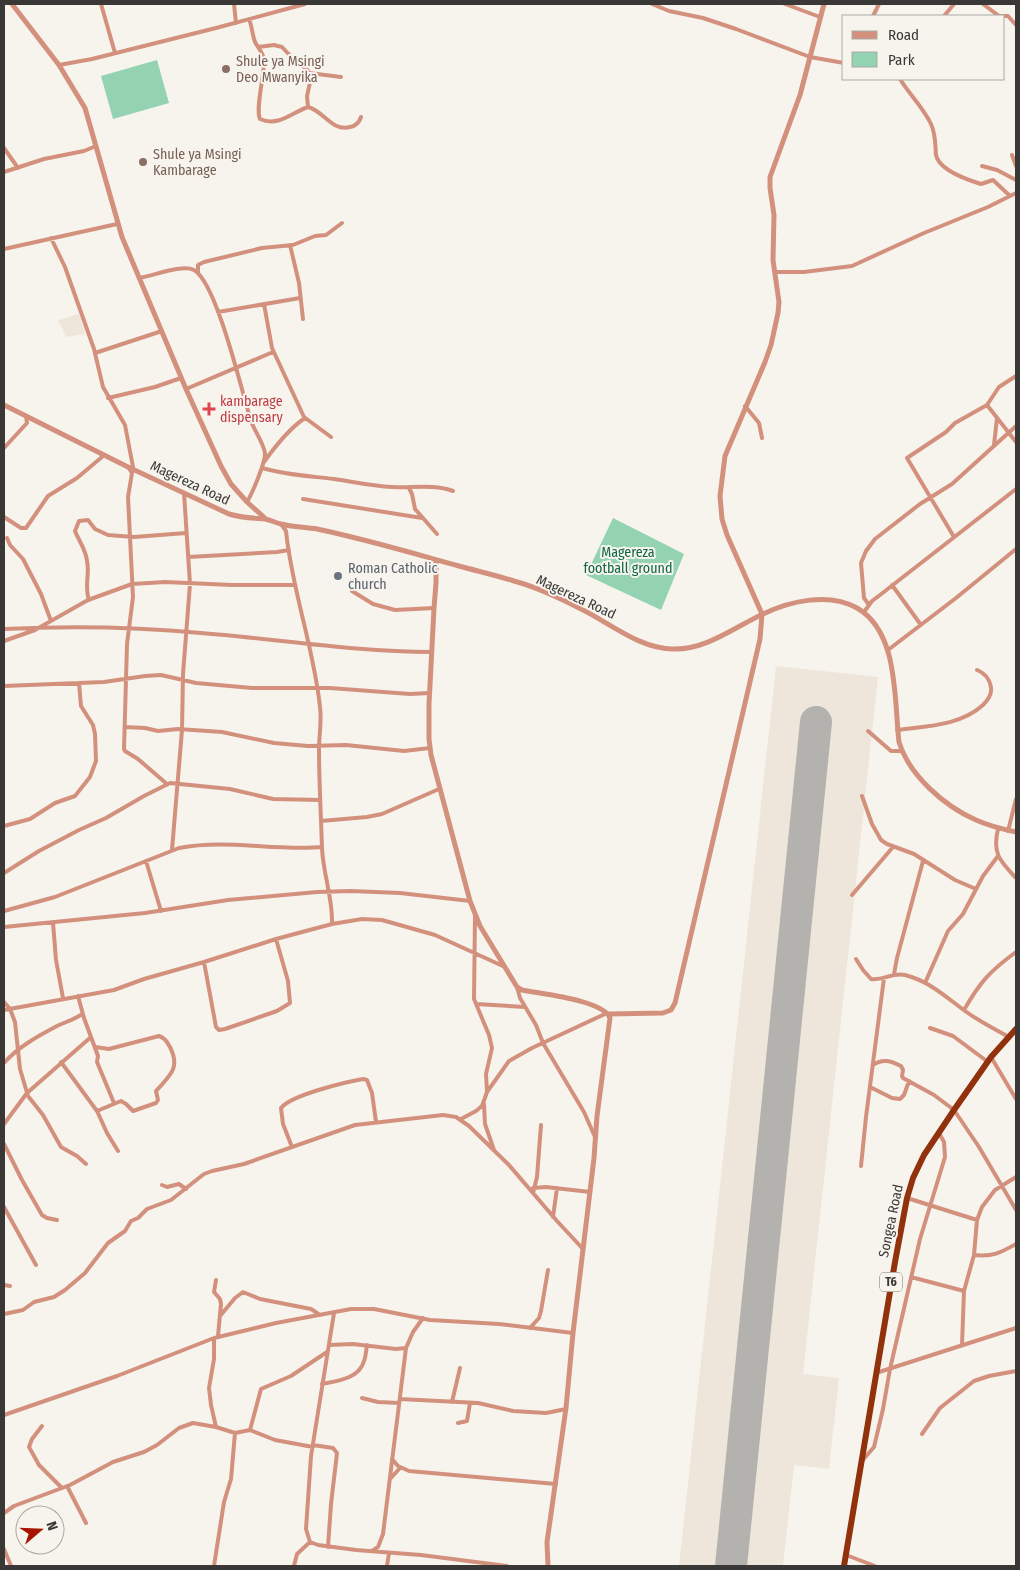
<svg xmlns="http://www.w3.org/2000/svg" width="1020" height="1570" font-family="'Fira Sans Condensed',sans-serif">
<style>
.built{fill:#eee6da}
.green{fill:#93d3b1}
.lines{fill:none;stroke-linecap:round;stroke-linejoin:round}
.runway{stroke:#b4b2ae;stroke-width:32}
.minor{stroke:#d3917d;stroke-width:4}
.tertiary{stroke:#d3917d;stroke-width:5}
.trunk{stroke:#92320c;stroke-width:6}
.education-dot{fill:#8d6e63;stroke:#f7f4ee;stroke-width:2}
.health-dot{fill:#e0444e;stroke:#f7f4ee;stroke-width:2}
.worship-dot{fill:#6b7280;stroke:#f7f4ee;stroke-width:2}
.labels{text-anchor:middle;dominant-baseline:central;stroke-width:4;stroke-linejoin:round;paint-order:stroke}
.shield{fill:#f7f4ee;stroke:#72706d;stroke-width:1}
.shield-label{font-size:12px;font-weight:bold;fill:#393836}
.education-label{font-size:14px;fill:#785e54;stroke:#f7f4ee;text-anchor:start}
.health-label{font-size:14px;fill:#be3a42;stroke:#f7f4ee;text-anchor:start}
.street-label{font-size:14px;fill:#393836;stroke:#f7f4ee}
.park-label{font-size:14px;fill:#0e6644;stroke:#f7f4ee}
.worship-label{font-size:14px;fill:#5b616d;stroke:#f7f4ee;text-anchor:start}
</style>
<rect width="100%" height="100%" fill="#f7f4ee"/>
<path class="built" d="M 79,314 L 85,334 L 66,337 L 58,320 Z
M 776,666 L 878,677 L 803,1374 L 839,1378 L 829,1469 L 794,1465 L 783,1566 L 679,1566 Z"/>
<path class="green" d="M 157,60 L 169,103 L 113,119 L 101,76 Z
M 613,518 L 684,554 L 661,610 L 586,575 Z"/>
<g class="lines">
<path class="runway" d="M 731,1566 L 816,722"/>
<path class="minor" d="M 101,4 L 115,53
M 234,4 L 236,23
M 652,4 L 669,11 L 703,18 L 736,29 L 810,57 L 844,63
M 785,4 L 820,17
M 983,4 L 999,16 L 1008,16 L 1016,25
M 873,16 L 879,4
M 944,16 L 954,4
M 249,19 C 252,26 252,34 255,42 C 258,48 263,52 264,60 C 265,73 255,109 260,119 C 279,127 291,113 308,107 C 324,111 332,132 350,127 C 356,126 359,123 361,117
M 258,47 L 274,45 L 282,47 L 295,61 L 307,69 L 311,78 L 307,96 L 308,107
M 59,65 L 92,59 L 216,28 L 305,4
M 309,73 L 341,77
M 900,79 C 909,94 923,107 931,124 C 936,135 935,144 936,155 C 939,170 968,180 981,184 L 993,180 L 1010,196
M 4,148 L 18,168
M 1012,155 L 1016,166
M 982,166 L 997,170 L 1016,180
M 4,172 L 44,159 L 84,151 L 96,146
M 51,238 L 65,267 L 94,349 L 103,387 L 125,425 L 133,467 L 128,467 L 132,473 L 128,497 L 133,597 L 127,644 L 124,749 L 125,751 L 138,759 L 167,784
M 290,245 L 299,283 L 303,319
M 4,249 L 117,224
M 775,272 L 804,272 L 852,266 L 924,233 L 988,207 L 1016,193
M 198,273 L 198,265 L 204,262 L 262,248 L 293,245 L 315,236 L 326,235 L 342,223
M 139,278 C 153,276 182,264 194,270 C 217,283 242,393 251,421 C 255,432 263,442 265,453 C 266,461 252,494 247,502
M 264,304 L 272,348 L 304,417 L 331,437
M 218,312 L 300,298
M 95,353 L 162,331
M 186,389 L 273,352
M 108,398 L 155,387 L 181,378
M 987,405 L 999,387 L 1016,376
M 745,406 L 759,423 L 762,438
M 994,445 L 997,418
M 4,448 L 27,423 L 26,416
M 264,462 C 274,448 290,428 305,418
M 262,468 C 286,475 309,476 334,479 C 354,482 372,486 392,487 C 412,488 434,484 453,491
M 409,488 L 412,494 L 415,509 L 437,534
M 303,499 L 422,518
M 4,517 L 21,528 L 26,528 L 48,496 L 77,478 L 102,457 L 101,453
M 281,524 L 286,531 C 292,591 314,648 320,707 C 322,721 319,735 319,749 C 319,782 321,815 322,848 C 323,874 333,898 332,924
M 954,537 L 907,458 L 946,432 L 955,423 L 987,405 L 1016,442
M 7,538 L 10,545 L 23,559 L 41,594 L 51,621
M 188,557 L 277,552 L 289,550
M 892,585 L 921,625
M 352,591 L 373,604 L 395,610 L 434,608
M 89,600 C 84,586 90,574 87,561 C 86,550 79,541 75,531 L 79,521 L 88,520 L 95,529 L 108,535 L 134,537 L 186,533
M 869,605 L 864,598 L 861,563 L 866,551 L 875,539 L 920,504 L 952,484 L 1016,426
M 864,612 L 872,601 L 880,595 L 1016,489
M 4,629 C 69,626 136,627 201,633 C 278,639 354,652 431,652
M 4,641 L 35,630 L 88,600 L 132,584 L 165,582 L 232,585 L 295,585
M 888,650 L 956,598 L 1016,549
M 4,686 L 104,682 L 145,676 L 161,675 L 196,683 L 252,688 L 330,688 L 410,694 L 430,693
M 125,727 L 145,728 L 158,731 L 178,729 L 222,732 L 274,743 L 308,746 L 346,745 L 404,751 L 430,748
M 897,730 C 926,726 960,726 983,705 C 988,700 992,695 991,688 C 990,680 985,673 977,670
M 868,731 L 891,751 L 902,751
M 862,796 L 872,824 L 881,840 L 887,844 L 914,854 L 955,880 L 976,889
M 321,821 L 367,817 L 382,814 L 439,789
M 4,826 L 30,819 L 55,803 L 75,796 L 90,777 L 96,761 L 95,734 L 93,725 L 81,706 L 79,683
M 998,829 C 992,854 1000,861 1016,878
M 1008,831 L 1016,799
M 172,850 L 182,730 L 183,674 L 190,584 L 184,493
M 146,861 L 161,911
M 4,873 L 39,851 L 79,830 L 106,818 L 144,796 L 170,783 L 230,789 L 273,799 L 320,800
M 852,895 L 893,847
M 4,911 L 55,897 L 179,848 C 226,839 275,851 322,847
M 475,915 L 474,999 L 489,1035 L 492,1048 L 486,1074 L 487,1092
M 53,923 L 56,960 L 63,998
M 4,927 L 145,913 L 228,900 L 317,892 L 351,891 L 400,893 L 470,901
M 856,959 L 863,970 L 871,979 C 883,981 892,972 905,975 C 929,981 946,997 965,1011 C 979,1021 994,1029 1009,1037
M 204,962 L 216,1027 L 219,1030 L 225,1029 L 277,1011 L 290,1003 L 288,981 L 276,939
M 894,974 L 897,958 L 923,861
M 925,983 L 948,931 L 963,914 L 983,876 L 998,856
M 517,987 L 520,998 L 536,1025 L 543,1043 L 584,1112 L 595,1137
M 78,996 L 84,1018 L 98,1056 L 97,1062 L 114,1103
M 4,1002 L 10,1009 L 15,1022 L 20,1069 L 28,1096 L 43,1115 L 61,1147 L 77,1156 L 86,1164
M 476,1004 L 525,1007
M 4,1010 L 114,990 L 144,979 L 204,962 L 276,939 L 332,924 L 362,919 L 382,920 L 435,935 L 505,967
M 964,1010 C 980,982 990,971 1016,952
M 930,1028 L 953,1036 L 988,1062
M 95,1047 L 109,1049 L 159,1036 C 165,1038 167,1042 170,1047 C 181,1069 169,1076 156,1091 L 158,1100 L 156,1103 L 133,1111 L 126,1104 L 121,1101 L 97,1111
M 991,1057 L 1016,1099
M 61,1062 L 97,1111 L 107,1133 L 118,1151
M 4,1063 C 18,1047 38,1036 57,1026 C 65,1022 74,1020 82,1014
M 873,1065 C 883,1058 891,1061 901,1066 L 903,1070 L 902,1076 L 903,1078 L 934,1095 L 954,1110 L 979,1147 L 1016,1210
M 870,1087 L 892,1098 L 900,1099 L 904,1095 L 909,1081
M 484,1104 L 485,1124 L 494,1150
M 461,1119 L 476,1111 L 482,1106 L 487,1092 L 509,1061 L 532,1048 L 607,1013
M 4,1124 L 27,1093 L 91,1037
M 4,1144 L 22,1180 L 42,1215 L 47,1218 L 57,1220
M 292,1147 L 283,1124 L 281,1108 C 291,1095 346,1082 363,1079 L 367,1080 L 372,1093 L 376,1122
M 861,1166 L 866,1117 L 884,978
M 162,1185 L 167,1187 L 179,1184 L 186,1189
M 533,1188 L 546,1187 L 590,1192
M 533,1193 L 537,1177 L 541,1125
M 907,1198 L 977,1220
M 4,1207 L 36,1265
M 553,1217 L 557,1188
M 974,1255 C 993,1257 1000,1253 1016,1244
M 911,1277 L 964,1291
M 216,1280 L 214,1292 L 220,1299 L 221,1304 L 218,1336
M 4,1285 L 10,1286
M 334,1313 L 311,1456 L 306,1529 L 310,1542 L 318,1545 L 356,1550 L 421,1555 L 507,1566
M 4,1314 L 23,1310 L 34,1302 L 54,1297 L 65,1290 L 85,1273 L 108,1243 L 125,1231 L 131,1221 L 138,1218 L 147,1209 L 171,1200 L 204,1174 L 212,1171 L 244,1164 L 355,1125 L 443,1115 L 456,1117 L 469,1126 L 509,1165 L 557,1221 L 583,1249
M 220,1316 L 235,1298 L 243,1292 L 260,1299 L 311,1309 L 320,1315
M 530,1328 L 539,1318 L 541,1311 L 548,1270
M 214,1338 L 214,1359 L 209,1388 L 211,1405 L 216,1427
M 329,1345 L 353,1344 L 396,1349 L 406,1348
M 962,1345 L 964,1291 L 974,1255 L 977,1220 L 982,1207 L 995,1190 L 1016,1177
M 876,1373 L 1016,1328
M 322,1384 C 337,1381 359,1379 364,1361 C 366,1356 366,1350 367,1345
M 362,1398 L 378,1402 L 399,1403
M 400,1399 L 478,1403 L 513,1411 L 546,1413 L 566,1409
M 452,1402 L 460,1368
M 4,1415 L 117,1376 L 214,1338 L 276,1323 L 351,1309 L 374,1309 L 430,1320 L 499,1324 L 573,1333
M 458,1423 L 467,1421 L 470,1403
M 42,1426 L 32,1439 L 29,1447 L 39,1465 L 62,1488
M 250,1430 L 261,1389 L 291,1376 L 327,1352
M 922,1434 L 940,1408 L 974,1381 L 989,1376 L 1016,1371
M 313,1445 L 333,1448 L 337,1453 L 331,1504 L 328,1547
M 392,1459 L 398,1466 L 409,1471 L 556,1484
M 862,1461 L 874,1447 L 883,1409 L 890,1369 L 920,1239 L 945,1157 L 944,1142 L 939,1133
M 390,1479 L 400,1468
M 67,1486 L 86,1523
M 4,1513 L 14,1506 L 70,1485 L 113,1462 L 144,1452 L 157,1445 L 179,1428 L 193,1423 L 216,1427 L 235,1433 L 250,1430 L 275,1440 L 313,1447
M 4,1549 L 11,1566
M 372,1551 L 378,1547 L 383,1534 L 406,1348 L 413,1332 L 423,1318
M 846,1555 L 875,1566
M 214,1566 L 224,1502 L 231,1479 L 235,1433
M 294,1566 L 297,1554 L 310,1542
M 387,1566 L 389,1553"/>
<path class="tertiary" d="M 12,4 L 59,65 L 85,108 L 122,237 L 186,389 L 221,466 L 231,484 L 247,502 L 266,519
M 4,405 L 128,467 L 229,514 C 242,518 253,518 265,519 C 271,520 276,523 281,524 C 292,527 305,527 317,529 C 365,539 412,553 459,566 C 477,571 495,575 514,581 C 536,587 560,598 581,609 C 610,623 640,649 673,649 C 706,650 735,627 763,614 C 790,601 829,592 857,608 C 899,632 894,700 899,742 C 909,775 944,806 976,820 C 989,826 1002,829 1016,832
M 436,560 L 436,583 L 434,608 L 429,704 L 429,739 L 431,755 L 470,901 L 480,926 L 517,987 L 522,990 C 541,994 603,1000 610,1018 L 597,1116 L 594,1158 L 573,1333 L 566,1408 L 547,1542 L 548,1566
M 609,1014 L 663,1013 L 671,1010 L 675,1003 L 760,639 L 762,614 L 727,535 L 722,519 L 720,496 L 725,456 L 765,362 L 771,345 L 778,313 L 779,302 L 773,260 L 774,215 L 770,188 L 770,177 L 800,95 L 824,4"/>
<path class="trunk" d="M 844,1566 L 895,1262 L 907,1198 L 913,1178 L 924,1155 L 954,1110 L 991,1057 L 1016,1029"/>
</g>
<g class="education-dot">
<circle cx="226" cy="69" r="5"/>
<circle cx="143" cy="162" r="5"/>
</g>
<path class="health-dot" d="M206.5 401.5h5v5h5v5h-5v5h-5v-5h-5v-5h5z"/>
<circle class="worship-dot" cx="338" cy="576" r="5"/>
<g class="labels">
<rect class="shield" x="880" y="1272.5" width="22" height="19" rx="4"/>
<g class="shield-label">
<text x="891" y="1282">T6</text>
</g>
<g class="education-label">
<text x="236" y="61">Shule ya Msingi<tspan x="236" dy="16">Deo Mwanyika</tspan></text>
<text x="153" y="154">Shule ya Msingi<tspan x="153" dy="16">Kambarage</tspan></text>
</g>
<g class="health-label">
<text x="220" y="401">kambarage<tspan x="220" dy="16">dispensary</tspan></text>
</g>
<g class="street-label">
<text transform="translate(190 483) rotate(25)">Magereza Road</text>
<text transform="translate(576 597) rotate(25)">Magereza Road</text>
<text transform="translate(891 1221) rotate(-78)">Songea Road</text>
</g>
<g class="park-label">
<text x="628" y="552">Magereza<tspan x="628" dy="16">football ground</tspan></text>
</g>
<g class="worship-label">
<text x="348" y="568">Roman Catholic<tspan x="348" dy="16">church</tspan></text>
</g>
</g>
<rect width="1020" height="1570" fill="none" stroke="#393836" stroke-width="10"/>
<rect x="842" y="15" width="162" height="65" fill="#f7f4ee" stroke="#aba9a4"/>
<rect x="852" y="31" width="25" height="8" fill="#d3917d" stroke="#aba9a4"/>
<text x="888" y="40" font-size="15" fill="#393836">Road</text>
<rect x="852" y="52" width="25" height="15" fill="#93d3b1" stroke="#aba9a4"/>
<text x="888" y="65" font-size="15" fill="#393836">Park</text>
<g transform="translate(40 1530) rotate(71)"><circle r="24" fill="#f7f4ee" stroke="#aba9a4"/>
<path d="M0-4L9 19L0 12L-9 19Z" fill="#a61400"/>
<text y="-8" font-size="14" font-weight="bold" text-anchor="middle" fill="#393836">N</text>
</g>
</svg>
